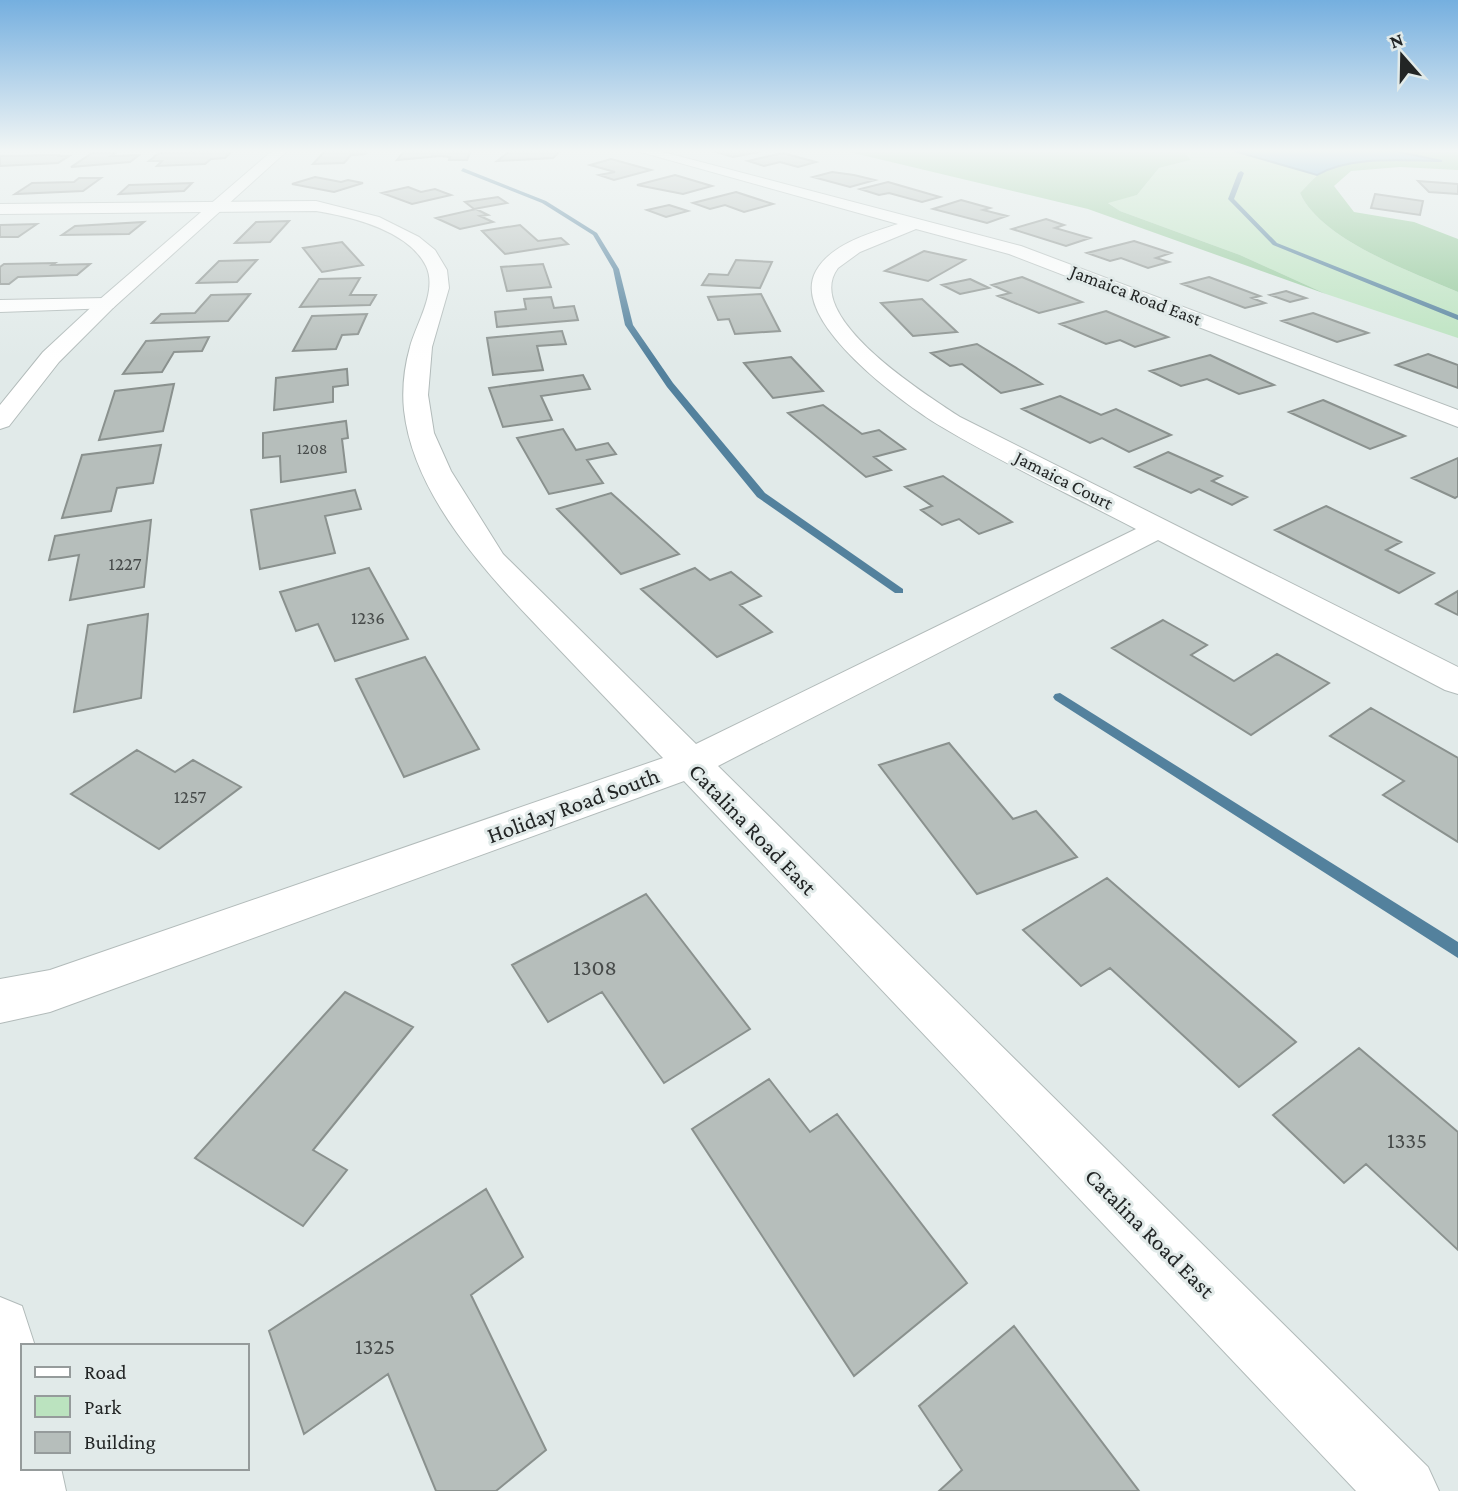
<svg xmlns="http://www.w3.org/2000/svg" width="1458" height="1491" font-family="'Crimson Pro',serif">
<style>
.green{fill:#bbe3bf}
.forest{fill:#93c999}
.water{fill:#68a8d1;stroke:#53819d;stroke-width:2}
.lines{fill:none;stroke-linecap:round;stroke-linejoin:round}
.stream{fill:#53819d;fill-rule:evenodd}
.building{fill:#b6bebb;stroke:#8a918e;stroke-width:2}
.minor-casing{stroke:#b2bbba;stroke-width:2}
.tertiary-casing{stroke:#b2bbba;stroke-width:2}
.minor{fill:#fff;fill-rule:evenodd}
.tertiary{fill:#fff;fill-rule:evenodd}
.labels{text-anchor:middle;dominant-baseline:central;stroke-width:6;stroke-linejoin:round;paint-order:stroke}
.far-number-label{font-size:16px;fill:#474b4a}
.far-street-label{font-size:19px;fill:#222525;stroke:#e1eae9}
.number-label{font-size:19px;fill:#474b4a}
.street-label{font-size:23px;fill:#222525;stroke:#e1eae9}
.near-number-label{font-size:23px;fill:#474b4a}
</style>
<rect width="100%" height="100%" fill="#e1eae9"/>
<path class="green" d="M 1193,151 L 1234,151 L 1317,175 L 1300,193 C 1321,240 1412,272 1458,292 L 1458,338 L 1326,294 L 1240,255 L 1120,211 L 1107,202 L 1137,195 L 1159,168 L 1191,160 L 1185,153 Z"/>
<path class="forest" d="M 845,151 L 1193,151 L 1185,153 L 1191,160 L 1159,168 L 1137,195 L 1108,203 L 1120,211 L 1240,255 L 1326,294 L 1088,209 Z
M 1394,151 L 1458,151 L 1458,170 L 1400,167 L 1351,171 L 1334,186 L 1354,212 L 1414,222 L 1458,239 L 1458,292 C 1412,272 1321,240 1300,193 C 1309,184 1317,173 1329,168 C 1358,155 1407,163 1439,161 Z"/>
<path class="water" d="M 1234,151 L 1394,151 L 1442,161 C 1403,161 1352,155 1317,175 Z"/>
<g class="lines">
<path class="stream" d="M 463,168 L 546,201 L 597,233 L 619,269 L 633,325 L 673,383 L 765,493 L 903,589 L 903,593 L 895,593 L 757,497 L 667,387 L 625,325 L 613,269 L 593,235 L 542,203 L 461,171 Z
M 1241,171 L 1244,173 L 1234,199 L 1277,243 L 1458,315 L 1458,320 L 1273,245 L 1228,199 L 1238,173 Z
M 1060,693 L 1458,942 L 1458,958 L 1055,700 L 1053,697 L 1055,694 Z"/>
</g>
<path class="building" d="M 220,151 L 231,152 L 225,158 L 211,159 L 205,164 L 157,166 L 162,161 L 149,161 L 159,153 Z
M 325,151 L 368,151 L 365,154 L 351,155 L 344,163 L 313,164 Z
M 404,151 L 471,151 L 467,160 L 449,160 L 450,157 L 440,156 L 397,160 Z
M 510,151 L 527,151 L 559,152 L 553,158 L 497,161 Z
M 713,151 L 763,151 L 733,157 Z
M 117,152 L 111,156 L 139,155 L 130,162 L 71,167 L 92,153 Z
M 783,153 L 816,162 L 798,167 L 780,162 L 764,166 L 748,161 Z
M 60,155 L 57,156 L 69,156 L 58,163 L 0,166 L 0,156 Z
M 611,159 L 651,170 L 614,180 L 599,175 L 615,172 L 590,165 Z
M 832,172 L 854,175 L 875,180 L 850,187 L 813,177 Z
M 675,175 L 712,186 L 683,194 L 637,185 Z
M 315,177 L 341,182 L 348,180 L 363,183 L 334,192 L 292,184 Z
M 79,178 L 101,178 L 83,191 L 15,194 L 32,183 L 74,182 Z
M 1418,181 L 1458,184 L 1458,194 L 1429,192 Z
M 888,182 L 940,197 L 922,202 L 889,193 L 879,195 L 860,189 Z
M 192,183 L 184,191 L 119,194 L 129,185 Z
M 408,187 L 421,192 L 435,189 L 451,195 L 412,204 L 382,193 Z
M 736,192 L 773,204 L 744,212 L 725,205 L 710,209 L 693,203 Z
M 1375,194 L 1423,201 L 1420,215 L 1371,208 Z
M 498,197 L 507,203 L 474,209 L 465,202 Z
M 961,200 L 990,208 L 983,210 L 1007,216 L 987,223 L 933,209 Z
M 669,205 L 688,211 L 666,217 L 647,210 Z
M 476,209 L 488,215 L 480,216 L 493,222 L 460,229 L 436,218 Z
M 1046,219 L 1064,225 L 1055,228 L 1090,238 L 1066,246 L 1012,229 Z
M 289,221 L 270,242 L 235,243 L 256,222 Z
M 144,222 L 129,234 L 62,235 L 75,226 Z
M 37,224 L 18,237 L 0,237 L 0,225 Z
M 520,225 L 538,241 L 561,238 L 568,244 L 505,254 L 482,231 Z
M 1134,241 L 1171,253 L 1156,258 L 1169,262 L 1148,268 L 1121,258 L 1110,261 L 1087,253 Z
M 342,242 L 363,265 L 322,272 L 303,248 Z
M 924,251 L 965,260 L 928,281 L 885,271 Z
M 257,260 L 237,282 L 197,283 L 219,261 Z
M 736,260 L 772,262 L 760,288 L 702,285 L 709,274 L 728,275 Z
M 55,263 L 52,265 L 90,264 L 77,275 L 18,277 L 9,284 L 0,284 L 0,267 L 4,264 Z
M 543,264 L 551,287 L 507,291 L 501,267 Z
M 1022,277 L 1082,302 L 1039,313 L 998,296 L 1010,293 L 992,285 Z
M 1209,277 L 1260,296 L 1252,298 L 1265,303 L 1245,308 L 1182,284 Z
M 360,278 L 350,295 L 376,295 L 370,305 L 300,307 L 319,279 Z
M 970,279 L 989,288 L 960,294 L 942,285 Z
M 1286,291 L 1306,298 L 1290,302 L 1270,295 Z
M 250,294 L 228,321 L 152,323 L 161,314 L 195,313 L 211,295 Z
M 761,294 L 780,331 L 735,334 L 729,319 L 718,320 L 708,297 Z
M 551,297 L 554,308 L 574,306 L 578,320 L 497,327 L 495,312 L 526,309 L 524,299 Z
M 922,299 L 957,332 L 913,336 L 881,303 Z
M 1106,311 L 1168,337 L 1135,347 L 1120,340 L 1106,344 L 1060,324 Z
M 1313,313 L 1368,333 L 1337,342 L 1282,321 Z
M 367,314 L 358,334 L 342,335 L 336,349 L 293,351 L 312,316 Z
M 562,331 L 566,344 L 537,346 L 543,370 L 493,375 L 487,338 Z
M 209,337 L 202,351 L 174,352 L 162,372 L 123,374 L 146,341 Z
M 977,344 L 1018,369 L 1042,384 L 1001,393 L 962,364 L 950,366 L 931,353 Z
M 1428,354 L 1458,365 L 1458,388 L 1396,365 Z
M 1210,355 L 1274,385 L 1239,394 L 1207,379 L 1181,386 L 1150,371 Z
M 791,357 L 823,391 L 773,398 L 744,363 Z
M 347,369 L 348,385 L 333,387 L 333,402 L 274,410 L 276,378 Z
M 583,375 L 590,389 L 541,396 L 552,420 L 503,427 L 489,388 Z
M 174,384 L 163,431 L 99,440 L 115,391 Z
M 1060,396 L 1101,415 L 1116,409 L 1171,435 L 1129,452 L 1102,438 L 1090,443 L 1022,409 Z
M 1323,400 L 1405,436 L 1370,449 L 1289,412 Z
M 823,405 L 862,434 L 879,430 L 905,449 L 874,457 L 891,470 L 866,477 L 788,413 Z
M 346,421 L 348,438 L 342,439 L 346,472 L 281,482 L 280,456 L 263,458 L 263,433 Z
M 563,429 L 576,450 L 608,443 L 616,454 L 587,460 L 603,483 L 549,494 L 517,438 Z
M 161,445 L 153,483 L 117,488 L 111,511 L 62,518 L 82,455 Z
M 1168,452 L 1222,476 L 1212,481 L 1247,497 L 1232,505 L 1199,489 L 1191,493 L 1135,467 Z
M 1458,458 L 1458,496 L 1455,498 L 1412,478 Z
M 943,476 L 1012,522 L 979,534 L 959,519 L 942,525 L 921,510 L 932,506 L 905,487 Z
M 355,490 L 361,509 L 325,516 L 335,553 L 260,569 L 251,510 Z
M 611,493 L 679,554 L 621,574 L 557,509 Z
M 1326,506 L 1401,542 L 1386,550 L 1434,573 L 1399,593 L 1275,530 Z
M 151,520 L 144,587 L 70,600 L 79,555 L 49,560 L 55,536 Z
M 369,568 L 408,639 L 335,661 L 318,624 L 296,631 L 280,592 Z
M 695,568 L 710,580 L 731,572 L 761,596 L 740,605 L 772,632 L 717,657 L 641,589 Z
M 1458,591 L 1458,615 L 1436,604 Z
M 148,614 L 141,698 L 74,712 L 88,625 Z
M 1163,620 L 1207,645 L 1191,655 L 1234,681 L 1277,654 L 1329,683 L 1251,735 L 1112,648 Z
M 425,657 L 479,749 L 404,777 L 356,679 Z
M 1371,708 L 1458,758 L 1458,842 L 1383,795 L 1404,781 L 1330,736 Z
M 949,743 L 1013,819 L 1036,811 L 1077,857 L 977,894 L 879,765 Z
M 137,750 L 175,772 L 193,760 L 241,787 L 159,849 L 71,794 Z
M 1107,878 L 1296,1042 L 1239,1087 L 1110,968 L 1081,986 L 1023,930 Z
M 646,894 L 750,1029 L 664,1083 L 602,992 L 548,1022 L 512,965 Z
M 345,992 L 413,1027 L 313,1150 L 347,1170 L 303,1226 L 195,1158 Z
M 1359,1048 L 1458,1132 L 1458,1250 L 1366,1164 L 1344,1183 L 1273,1115 Z
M 769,1079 L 810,1132 L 837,1114 L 967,1283 L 854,1376 L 692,1129 Z
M 486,1189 L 523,1257 L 471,1295 L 546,1450 L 496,1491 L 436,1491 L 388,1374 L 304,1434 L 269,1331 Z
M 1014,1326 L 1139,1491 L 939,1491 L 962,1470 L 919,1406 Z"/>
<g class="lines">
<defs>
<path id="minor" d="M 637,151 L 659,151 L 1021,246 L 1458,410 L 1458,427 L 1009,254 L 916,229 L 860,252 L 838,268 C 801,317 927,395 960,417 L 1458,667 L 1458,694 L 1445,690 L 1158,540 L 718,766 L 1428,1467 L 1439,1491 L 1356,1491 L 684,781 L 50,1012 L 0,1023 L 0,979 L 50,970 L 663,758 C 628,721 592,684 557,647 C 497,584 414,502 404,410 C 402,390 404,368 410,347 C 416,324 438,291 426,266 C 408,230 352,217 316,211 L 0,214 L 0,204 L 316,201 L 379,217 L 419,237 L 435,250 L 447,270 L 449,288 L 432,347 L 428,395 L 434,433 L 451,471 L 503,554 L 696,744 L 1136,529 C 1071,495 1004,464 942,427 C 905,405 788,321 816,271 C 831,244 870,233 898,224 Z
M 106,298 L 116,304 L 113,308 L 0,312 L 0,300 Z"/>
<path id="tertiary" d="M 272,151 L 287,151 L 113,308 L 59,362 L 9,426 L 0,429 L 0,405 L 43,352 L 99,300 Z
M 0,1297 L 22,1306 L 35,1346 L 23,1346 L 23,1468 L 61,1468 L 66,1491 L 0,1491 Z"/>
</defs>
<use href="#minor" class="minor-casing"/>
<use href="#tertiary" class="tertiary-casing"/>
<use href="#minor" class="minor"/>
<use href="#tertiary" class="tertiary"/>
</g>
<linearGradient id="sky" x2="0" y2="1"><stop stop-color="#75afdf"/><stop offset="0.42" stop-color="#f2f6f5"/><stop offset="1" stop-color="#f2f6f5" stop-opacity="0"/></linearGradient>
<rect width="1458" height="359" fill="url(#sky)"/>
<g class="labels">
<g class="far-number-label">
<text x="312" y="448">1208</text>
</g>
<g class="far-street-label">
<text transform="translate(1136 295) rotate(21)">Jamaica Road East</text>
<text transform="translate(1064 480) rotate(27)">Jamaica Court</text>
</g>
<g class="number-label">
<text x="125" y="563">1227</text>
<text x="368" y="617">1236</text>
<text x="190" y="796">1257</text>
</g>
<g class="street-label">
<text transform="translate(573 805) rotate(-20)">Holiday Road South</text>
<text transform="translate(753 829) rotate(46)">Catalina Road East</text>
<text transform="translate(1150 1233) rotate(45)">Catalina Road East</text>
</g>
<g class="near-number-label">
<text x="595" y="967">1308</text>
<text x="1407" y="1140">1335</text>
<text x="375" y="1346">1325</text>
</g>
</g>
<rect x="21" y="1344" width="228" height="126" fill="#e1eae9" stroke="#959b9b" stroke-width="2"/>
<rect x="35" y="1367" width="35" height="10" fill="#ffffff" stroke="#959b9b" stroke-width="2"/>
<text x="84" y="1379" font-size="21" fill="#222525">Road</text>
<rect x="35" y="1396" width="35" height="21" fill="#bbe3bf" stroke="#959b9b" stroke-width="2"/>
<text x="84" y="1414" font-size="21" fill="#222525">Park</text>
<rect x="35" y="1432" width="35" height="21" fill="#b6bebb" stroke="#959b9b" stroke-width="2"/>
<text x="84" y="1449" font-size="21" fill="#222525">Building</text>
<g transform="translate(1402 56) rotate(340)" stroke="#e1eae9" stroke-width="5" paint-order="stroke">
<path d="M0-5L12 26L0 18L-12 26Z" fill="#222525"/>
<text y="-10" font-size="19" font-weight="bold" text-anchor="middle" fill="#222525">N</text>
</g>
</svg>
